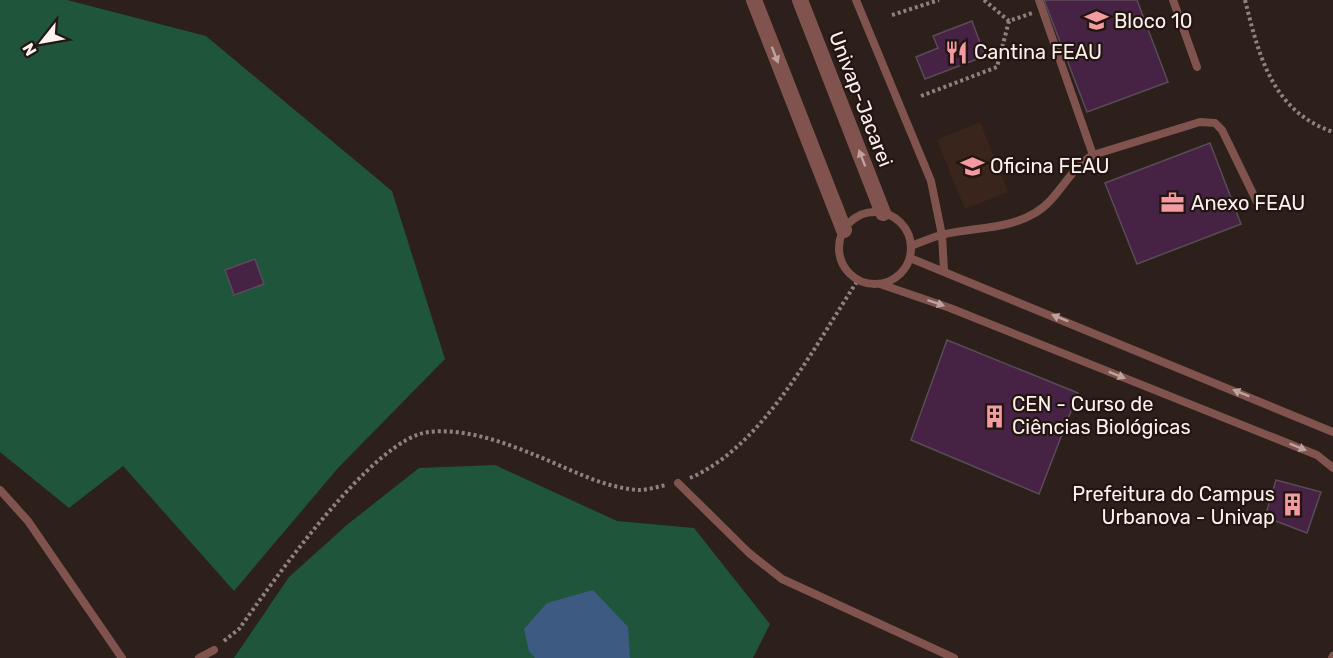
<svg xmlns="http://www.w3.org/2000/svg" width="1333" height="658" font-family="Rubik,sans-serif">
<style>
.built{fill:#3a251c}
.green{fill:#1f553a}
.water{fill:#3d5a83}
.building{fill:#462244;stroke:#594c58;stroke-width:1.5}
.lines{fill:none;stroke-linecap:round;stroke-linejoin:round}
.path{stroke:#8f827d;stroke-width:4;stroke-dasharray:3 3;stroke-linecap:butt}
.lane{stroke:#80534f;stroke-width:8}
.street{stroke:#80534f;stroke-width:16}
.oneway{fill:#bea29e}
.labels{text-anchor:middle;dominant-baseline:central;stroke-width:4.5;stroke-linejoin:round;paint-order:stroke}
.poi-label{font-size:20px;fill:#fcf1ed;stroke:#231510;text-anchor:start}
.street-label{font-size:20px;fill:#fcf1ed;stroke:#231510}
</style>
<rect width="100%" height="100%" fill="#2d1f19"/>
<path class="built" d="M 980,122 L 1008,192 L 965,209 L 937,140 Z"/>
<path class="green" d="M 0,0 L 67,0 L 206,36 L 392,191 L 445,359 L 338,468 L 234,591 L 123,466 L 69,508 L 0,452 Z
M 495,465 L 617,521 L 694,528 L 770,624 L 753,658 L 234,658 L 289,577 L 348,524 L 419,468 Z"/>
<path class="water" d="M 593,590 L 628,627 L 630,658 L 535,658 L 529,651 L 524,629 L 547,603 Z"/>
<path class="building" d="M 1044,0 L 1137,0 L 1168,82 L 1087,112 Z
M 972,21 L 985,56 L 925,79 L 916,57 L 938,48 L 933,36 Z
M 1210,143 L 1241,224 L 1137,264 L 1105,183 Z
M 255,259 L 264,284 L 234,295 L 225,270 Z
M 947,340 L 1078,393 L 1039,494 L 911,440 Z
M 1276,480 L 1321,492 L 1307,533 L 1265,517 Z"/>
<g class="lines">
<path class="path" d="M 984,0 L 1009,21
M 1245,0 C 1259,56 1272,111 1333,132
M 892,15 L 939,0
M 921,96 L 997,67 L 1009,21 L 1032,13
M 690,478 C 764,446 815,345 858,280
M 224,641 L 239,629 C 272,583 374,437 429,432 C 465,428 503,442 535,455 C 568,468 603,488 639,490 C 647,490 657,487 666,485"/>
<path class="lane" d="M 856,0 L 931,181 L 942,235 L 944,270
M 1039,0 L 1093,155
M 1173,0 L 1197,67
M839 248a36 36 0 1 1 72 0a36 36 0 1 1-72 0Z
M 911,246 C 921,242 931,238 941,235 C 972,227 1007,230 1035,213 C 1059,199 1068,170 1093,155 L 1200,122 L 1215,123 L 1222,130 L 1258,204
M 910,258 L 1333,432
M 880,284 L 950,308 L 1317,455 L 1333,468
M 678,483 L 749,553 L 782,579 L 954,658
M 0,490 L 28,521 L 122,658
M 199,658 L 214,650
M 1332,658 L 1333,656"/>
<path class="street" d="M 754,0 L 844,230
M 800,0 L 883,213"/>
</g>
<defs><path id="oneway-solid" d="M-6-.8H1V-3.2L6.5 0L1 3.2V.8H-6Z" transform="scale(1.5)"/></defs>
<g class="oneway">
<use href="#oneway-solid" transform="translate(775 55) rotate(69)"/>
<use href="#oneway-solid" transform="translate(862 158) rotate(-111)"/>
<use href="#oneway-solid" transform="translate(936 303) rotate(19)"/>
<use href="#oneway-solid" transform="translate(1060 318) rotate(-158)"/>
<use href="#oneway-solid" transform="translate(1117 375) rotate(22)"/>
<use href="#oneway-solid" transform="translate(1241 393) rotate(-158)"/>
<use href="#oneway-solid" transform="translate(1298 447) rotate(22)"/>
</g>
<defs>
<symbol id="university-bare" viewBox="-9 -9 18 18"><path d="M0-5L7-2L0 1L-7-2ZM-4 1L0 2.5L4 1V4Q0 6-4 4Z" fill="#f49aa1" stroke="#231510" stroke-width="2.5" paint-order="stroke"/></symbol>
<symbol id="restaurant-bare" viewBox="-9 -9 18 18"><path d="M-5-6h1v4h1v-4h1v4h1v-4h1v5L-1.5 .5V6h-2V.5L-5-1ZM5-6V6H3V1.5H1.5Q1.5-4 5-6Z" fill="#f49aa1" stroke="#231510" stroke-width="2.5" paint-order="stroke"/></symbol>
<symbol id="school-bare" viewBox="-9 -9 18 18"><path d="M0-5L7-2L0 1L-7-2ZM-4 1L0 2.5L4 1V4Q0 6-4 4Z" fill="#f49aa1" stroke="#231510" stroke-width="2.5" paint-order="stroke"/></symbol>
<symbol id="office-bare" viewBox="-9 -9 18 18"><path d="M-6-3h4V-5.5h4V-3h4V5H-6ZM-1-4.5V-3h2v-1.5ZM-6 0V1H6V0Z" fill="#f49aa1" stroke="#231510" stroke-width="2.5" paint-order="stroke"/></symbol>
<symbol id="building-bare" viewBox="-9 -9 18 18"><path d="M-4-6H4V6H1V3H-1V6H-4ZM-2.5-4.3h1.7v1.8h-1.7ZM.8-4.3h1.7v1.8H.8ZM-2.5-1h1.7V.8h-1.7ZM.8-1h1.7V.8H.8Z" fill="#f49aa1" stroke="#231510" stroke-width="2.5" paint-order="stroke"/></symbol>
</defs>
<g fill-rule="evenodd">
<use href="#university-bare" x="1080" y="4" width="33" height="33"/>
<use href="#restaurant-bare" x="940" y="36" width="33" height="33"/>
<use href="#school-bare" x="956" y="150" width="33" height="33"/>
<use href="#office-bare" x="1156" y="186" width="33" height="33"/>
<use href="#building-bare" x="978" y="400" width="33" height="33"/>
<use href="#building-bare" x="1276" y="488" width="33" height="33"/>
</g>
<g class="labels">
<g class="poi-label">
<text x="1114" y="21">Bloco 10</text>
<text x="974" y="52">Cantina FEAU</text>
<text x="990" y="166">Oficina FEAU</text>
<text x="1191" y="203">Anexo FEAU</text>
<text x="1012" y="404">CEN - Curso de<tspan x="1012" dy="23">Ciências Biológicas</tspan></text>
<text x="1275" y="494" text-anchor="end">Prefeitura do Campus<tspan x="1275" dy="23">Urbanova - Univap</tspan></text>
</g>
<g class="street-label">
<text transform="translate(861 99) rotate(69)">Univap-Jacarei</text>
</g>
</g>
<g transform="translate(42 42) rotate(239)" stroke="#231510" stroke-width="4.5" paint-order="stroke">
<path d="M0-4.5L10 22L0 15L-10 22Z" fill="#fcf1ed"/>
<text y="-9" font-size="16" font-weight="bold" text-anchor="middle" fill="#fcf1ed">N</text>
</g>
</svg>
